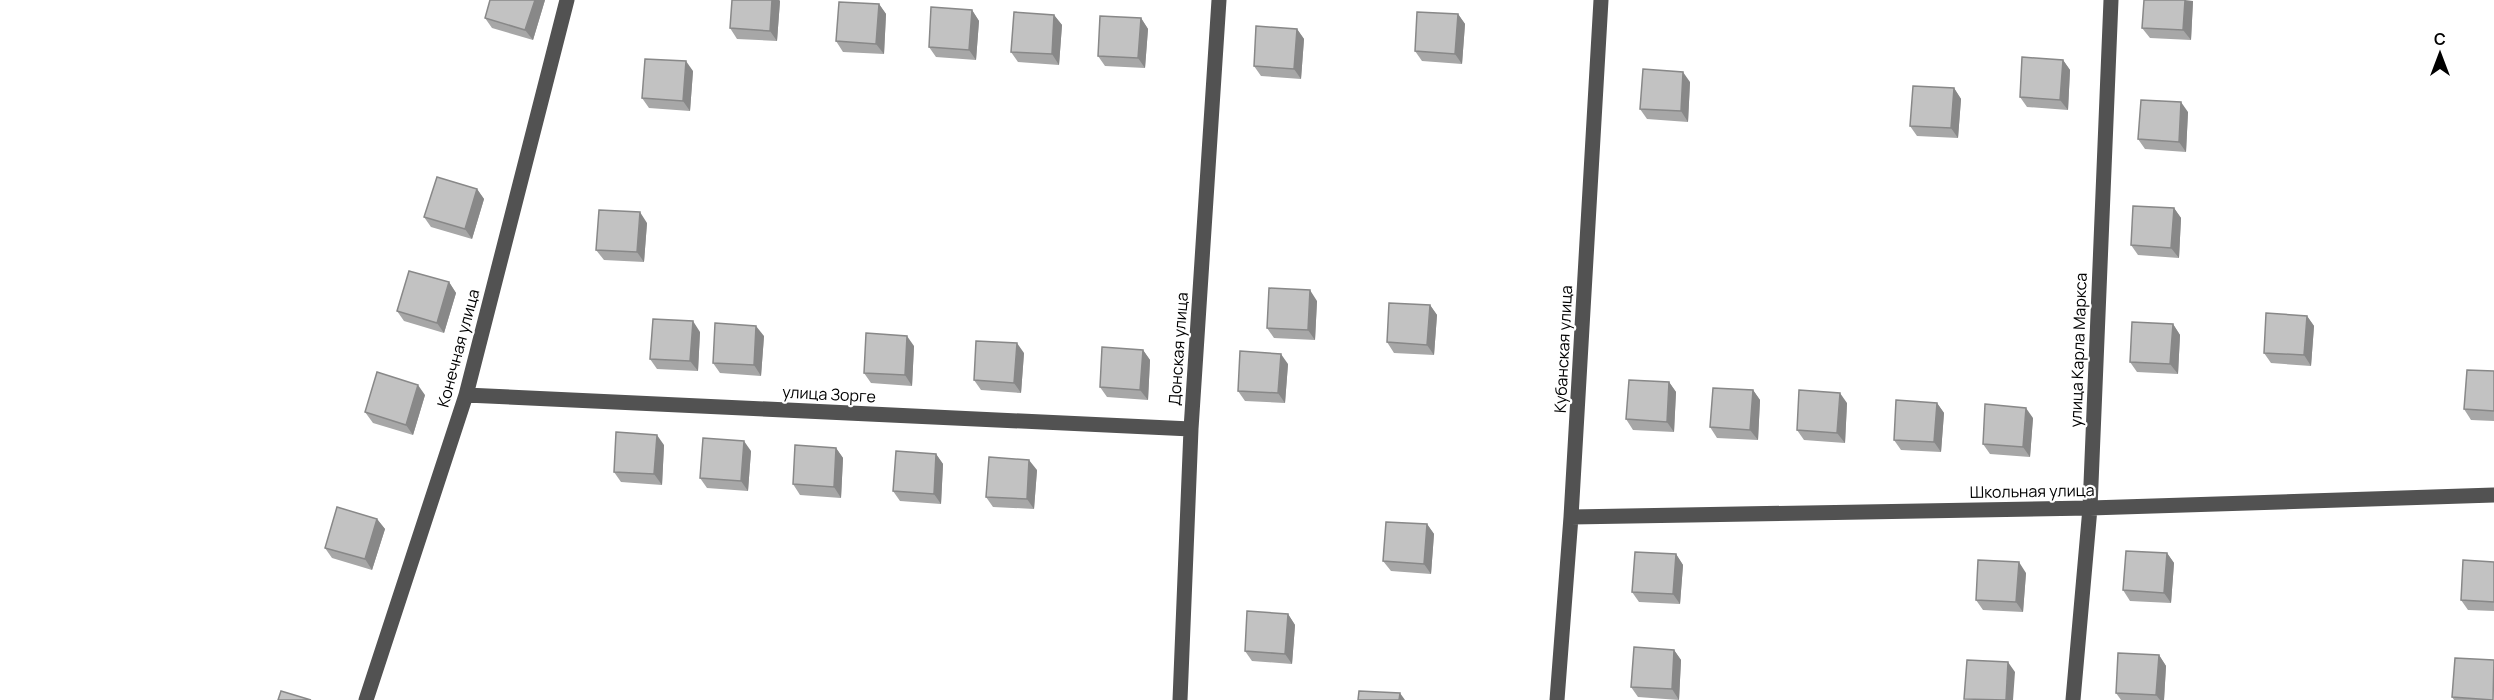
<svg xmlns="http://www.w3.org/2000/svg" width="2494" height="700" font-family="Manrope,sans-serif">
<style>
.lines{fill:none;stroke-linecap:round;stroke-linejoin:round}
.minor{stroke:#525252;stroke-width:15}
.wall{fill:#a7a7a7}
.shaded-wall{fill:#888}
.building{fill:#c2c2c2;stroke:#888;stroke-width:1.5}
.labels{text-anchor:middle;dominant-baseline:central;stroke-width:4.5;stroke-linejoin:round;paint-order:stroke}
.street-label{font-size:16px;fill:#000;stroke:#fff}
</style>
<rect width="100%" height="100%" fill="#fff"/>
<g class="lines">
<path class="minor" d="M 466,395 L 1191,429
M 1571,517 L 2090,508 L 2494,495
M 366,700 L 466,395 L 567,0
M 1180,700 L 1191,429 L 1219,0
M 1557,700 L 1571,517 L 1601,0
M 2073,700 L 2090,508 L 2111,0"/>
</g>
<path class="wall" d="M 490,0 L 545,0 L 533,40 L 492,28 L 485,18 Z
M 772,0 L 779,0 L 780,1 L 777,41 L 737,39 L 730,28 Z
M 2193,1 L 2191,40 L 2150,38 L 2142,28 Z
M 879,4 L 886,14 L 884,54 L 843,52 L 836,41 Z
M 972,10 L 979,21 L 976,60 L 936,57 L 929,47 Z
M 1458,14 L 1465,24 L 1462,64 L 1422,61 L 1415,51 Z
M 1054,15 L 1062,25 L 1059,65 L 1018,62 L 1011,52 Z
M 1141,18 L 1148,29 L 1145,68 L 1105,66 L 1098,56 Z
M 1297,29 L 1304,39 L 1301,79 L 1261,76 L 1254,66 Z
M 2063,60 L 2070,70 L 2068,110 L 2027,107 L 2020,97 Z
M 693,71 L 690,111 L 649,108 L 642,98 Z
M 1690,82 L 1688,122 L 1647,119 L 1640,109 Z
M 1954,88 L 1961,99 L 1958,138 L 1917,136 L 1910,126 Z
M 2188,112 L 2186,152 L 2145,149 L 2138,139 Z
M 477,189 L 484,199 L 472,239 L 431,227 L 424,217 Z
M 2174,208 L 2181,218 L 2179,258 L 2138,255 L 2131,245 Z
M 647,223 L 644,262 L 604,260 L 596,250 Z
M 449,282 L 456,293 L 444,333 L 404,321 L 397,311 Z
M 1317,301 L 1315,340 L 1274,338 L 1267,328 Z
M 1430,305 L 1437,315 L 1434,355 L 1394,353 L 1387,342 Z
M 2307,316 L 2314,326 L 2311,366 L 2271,363 L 2264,353 Z
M 2173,324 L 2180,335 L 2178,374 L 2137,372 L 2130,362 Z
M 700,332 L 698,371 L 657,369 L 650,359 Z
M 764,336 L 761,376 L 720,373 L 713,363 Z
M 914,346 L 912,386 L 871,383 L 864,373 Z
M 1143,350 L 1150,360 L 1148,400 L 1107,397 L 1100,387 Z
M 1024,353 L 1021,393 L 981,390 L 974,380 Z
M 1288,364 L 1285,403 L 1245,401 L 1238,391 Z
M 2494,371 L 2494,421 L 2471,420 L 2464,409 Z
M 1669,382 L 1676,392 L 1674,432 L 1633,430 L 1626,419 Z
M 1753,390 L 1760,400 L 1758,440 L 1717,438 L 1710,427 Z
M 425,395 L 413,435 L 373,423 L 365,412 Z
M 1847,403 L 1845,443 L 1804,440 L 1797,430 Z
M 1937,403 L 1944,413 L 1941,452 L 1901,450 L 1894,440 Z
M 2033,418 L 2030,457 L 1990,454 L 1983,444 Z
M 664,445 L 662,485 L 621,482 L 614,472 Z
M 836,448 L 843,458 L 841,498 L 800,495 L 793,484 Z
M 751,451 L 748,491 L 707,488 L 700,478 Z
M 936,454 L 943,464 L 941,504 L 900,501 L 893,491 Z
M 1037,470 L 1034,509 L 993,507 L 986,497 Z
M 377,519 L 385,529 L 372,570 L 332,558 L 325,548 Z
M 1427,524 L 1434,534 L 1431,574 L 1391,571 L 1383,561 Z
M 2167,553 L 2174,563 L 2171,603 L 2130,601 L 2123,590 Z
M 1676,554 L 1683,565 L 1680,604 L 1639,602 L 1632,592 Z
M 2494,562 L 2494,611 L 2468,610 L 2461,600 Z
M 2026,573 L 2023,612 L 1983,610 L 1976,600 Z
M 1288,614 L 1295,625 L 1292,664 L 1252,661 L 1245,651 Z
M 1674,650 L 1681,660 L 1679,700 L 1638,697 L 1631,687 Z
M 2159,655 L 2166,666 L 2164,700 L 2121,700 L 2116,693 Z
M 2452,697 L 2494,700 L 2454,700 Z"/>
<path class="shaded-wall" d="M 535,0 L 545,0 L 533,40 L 525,30 Z
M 772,0 L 779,0 L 780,1 L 777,41 L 770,31 Z
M 2185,0 L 2193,1 L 2191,40 L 2183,30 Z
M 879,4 L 886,14 L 884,54 L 876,44 Z
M 972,10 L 979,21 L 976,60 L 969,50 Z
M 1458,14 L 1465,24 L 1462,64 L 1455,54 Z
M 1054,15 L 1062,25 L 1059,65 L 1052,54 Z
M 1141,18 L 1148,29 L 1145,68 L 1138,58 Z
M 1297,29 L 1304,39 L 1301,79 L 1294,69 Z
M 2063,60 L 2070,70 L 2068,110 L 2060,100 Z
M 686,61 L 693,71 L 690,111 L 683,101 Z
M 1683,72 L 1690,82 L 1688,122 L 1681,111 Z
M 1954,88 L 1961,99 L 1958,138 L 1951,128 Z
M 2181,102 L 2188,112 L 2186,152 L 2179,142 Z
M 477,189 L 484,199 L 472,239 L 465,229 Z
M 2174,208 L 2181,218 L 2179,258 L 2171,248 Z
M 640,212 L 647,223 L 644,262 L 637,252 Z
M 449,282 L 456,293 L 444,333 L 437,323 Z
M 1310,290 L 1317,301 L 1315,340 L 1308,330 Z
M 1430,305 L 1437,315 L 1434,355 L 1427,345 Z
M 2307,316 L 2314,326 L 2311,366 L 2304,355 Z
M 693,321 L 700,332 L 698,371 L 690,361 Z
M 2173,324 L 2180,335 L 2178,374 L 2170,364 Z
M 756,326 L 764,336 L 761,376 L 754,365 Z
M 907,336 L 914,346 L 912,386 L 905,375 Z
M 1017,343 L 1024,353 L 1021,393 L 1014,383 Z
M 1143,350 L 1150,360 L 1148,400 L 1140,390 Z
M 1281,354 L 1288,364 L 1285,403 L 1278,393 Z
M 1669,382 L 1676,392 L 1674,432 L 1667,422 Z
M 418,385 L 425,395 L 413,435 L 406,425 Z
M 1753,390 L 1760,400 L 1758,440 L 1750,430 Z
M 1840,393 L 1847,403 L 1845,443 L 1837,433 Z
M 1937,403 L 1944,413 L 1941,452 L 1934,442 Z
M 2026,408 L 2033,418 L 2030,457 L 2023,447 Z
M 657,435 L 664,445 L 662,485 L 654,474 Z
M 744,441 L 751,451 L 748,491 L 741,481 Z
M 836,448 L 843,458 L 841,498 L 834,487 Z
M 936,454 L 943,464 L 941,504 L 934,494 Z
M 1029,460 L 1037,470 L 1034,509 L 1027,499 Z
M 377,519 L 385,529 L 372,570 L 365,559 Z
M 1427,524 L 1434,534 L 1431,574 L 1424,564 Z
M 2167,553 L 2174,563 L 2171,603 L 2164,593 Z
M 1676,554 L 1683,565 L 1680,604 L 1673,594 Z
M 2019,562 L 2026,573 L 2023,612 L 2016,602 Z
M 1288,614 L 1295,625 L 1292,664 L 1285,654 Z
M 1674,650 L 1681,660 L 1679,700 L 1672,689 Z
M 2159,655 L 2166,666 L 2164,700 L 2160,700 L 2156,695 Z
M 2008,662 L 2015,672 L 2013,700 L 2006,700 Z
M 1400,693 L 1405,700 L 1399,700 Z"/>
<path class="building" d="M 490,0 L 535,0 L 525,30 L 485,18 Z
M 732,0 L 772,0 L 770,31 L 730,28 Z
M 2144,0 L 2185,0 L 2183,30 L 2142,28 Z
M 839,2 L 879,4 L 876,44 L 836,41 Z
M 931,7 L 972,10 L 969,50 L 929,47 Z
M 1014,12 L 1054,15 L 1052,54 L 1011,52 Z
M 1417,12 L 1458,14 L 1455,54 L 1415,51 Z
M 1100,16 L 1141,18 L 1138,58 L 1098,56 Z
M 1256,26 L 1297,29 L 1294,69 L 1254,66 Z
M 2022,57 L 2063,60 L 2060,100 L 2020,97 Z
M 645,59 L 686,61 L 683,101 L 642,98 Z
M 1643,69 L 1683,72 L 1681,111 L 1640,109 Z
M 1913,86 L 1954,88 L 1951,128 L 1910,126 Z
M 2141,100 L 2181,102 L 2179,142 L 2138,139 Z
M 437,177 L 477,189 L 465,229 L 424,217 Z
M 2133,206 L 2174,208 L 2171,248 L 2131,245 Z
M 599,210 L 640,212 L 637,252 L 596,250 Z
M 409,271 L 449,282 L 437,323 L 397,311 Z
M 1269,288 L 1310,290 L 1308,330 L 1267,328 Z
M 1389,303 L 1430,305 L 1427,345 L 1387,342 Z
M 2266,313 L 2307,316 L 2304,355 L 2264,353 Z
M 653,319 L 693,321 L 690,361 L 650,359 Z
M 2132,322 L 2173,324 L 2170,364 L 2130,362 Z
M 715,323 L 756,326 L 754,365 L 713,363 Z
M 866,333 L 907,336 L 905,375 L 864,373 Z
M 976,341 L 1017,343 L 1014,383 L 974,380 Z
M 1102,347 L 1143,350 L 1140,390 L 1100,387 Z
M 1240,351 L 1281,354 L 1278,393 L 1238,391 Z
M 2467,370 L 2494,371 L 2494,411 L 2464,409 Z
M 377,372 L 418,385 L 406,425 L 365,412 Z
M 1629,380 L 1669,382 L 1667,422 L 1626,419 Z
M 1713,388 L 1753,390 L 1750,430 L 1710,427 Z
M 1799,390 L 1840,393 L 1837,433 L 1797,430 Z
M 1896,400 L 1937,403 L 1934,442 L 1894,440 Z
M 1985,404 L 2026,408 L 2023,447 L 1983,444 Z
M 616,432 L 657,435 L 654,474 L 614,472 Z
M 703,438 L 744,441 L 741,481 L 700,478 Z
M 795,445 L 836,448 L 834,487 L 793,484 Z
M 896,451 L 936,454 L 934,494 L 893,491 Z
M 989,457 L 1029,460 L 1027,499 L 986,497 Z
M 337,507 L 377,519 L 365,559 L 325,548 Z
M 1386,522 L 1427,524 L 1424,564 L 1383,561 Z
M 2126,551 L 2167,553 L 2164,593 L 2123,590 Z
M 1635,552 L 1676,554 L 1673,594 L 1632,592 Z
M 1978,560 L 2019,562 L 2016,602 L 1976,600 Z
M 2463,560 L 2494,562 L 2494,602 L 2461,600 Z
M 1247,611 L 1288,614 L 1285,654 L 1245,651 Z
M 1634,647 L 1674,650 L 1672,689 L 1631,687 Z
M 2118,653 L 2159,655 L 2156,695 L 2116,693 Z
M 2455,658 L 2494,660 L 2493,700 L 2452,697 Z
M 1967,660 L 2008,662 L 2006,700 L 1964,699 Z
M 281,691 L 311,700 L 278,700 Z
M 1359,691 L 1400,693 L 1399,700 L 1358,700 Z"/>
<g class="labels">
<g class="street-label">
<text transform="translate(458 348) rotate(-75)">Конечная улица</text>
<text transform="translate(1178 349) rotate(-86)">Донская улица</text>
<text transform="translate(1563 349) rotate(-87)">Кубанская улица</text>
<text transform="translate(2078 350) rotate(-88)">улица Карла Маркса</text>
<text transform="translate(829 394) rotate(3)">улица Зорге</text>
<text transform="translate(2032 491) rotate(-1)">Школьная улица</text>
</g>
</g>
<g transform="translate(2440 54)" stroke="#ffffff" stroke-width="4.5" paint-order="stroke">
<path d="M0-4.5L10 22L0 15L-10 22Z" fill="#000000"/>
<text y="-9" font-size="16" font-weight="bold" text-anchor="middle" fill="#000000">С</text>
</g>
</svg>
